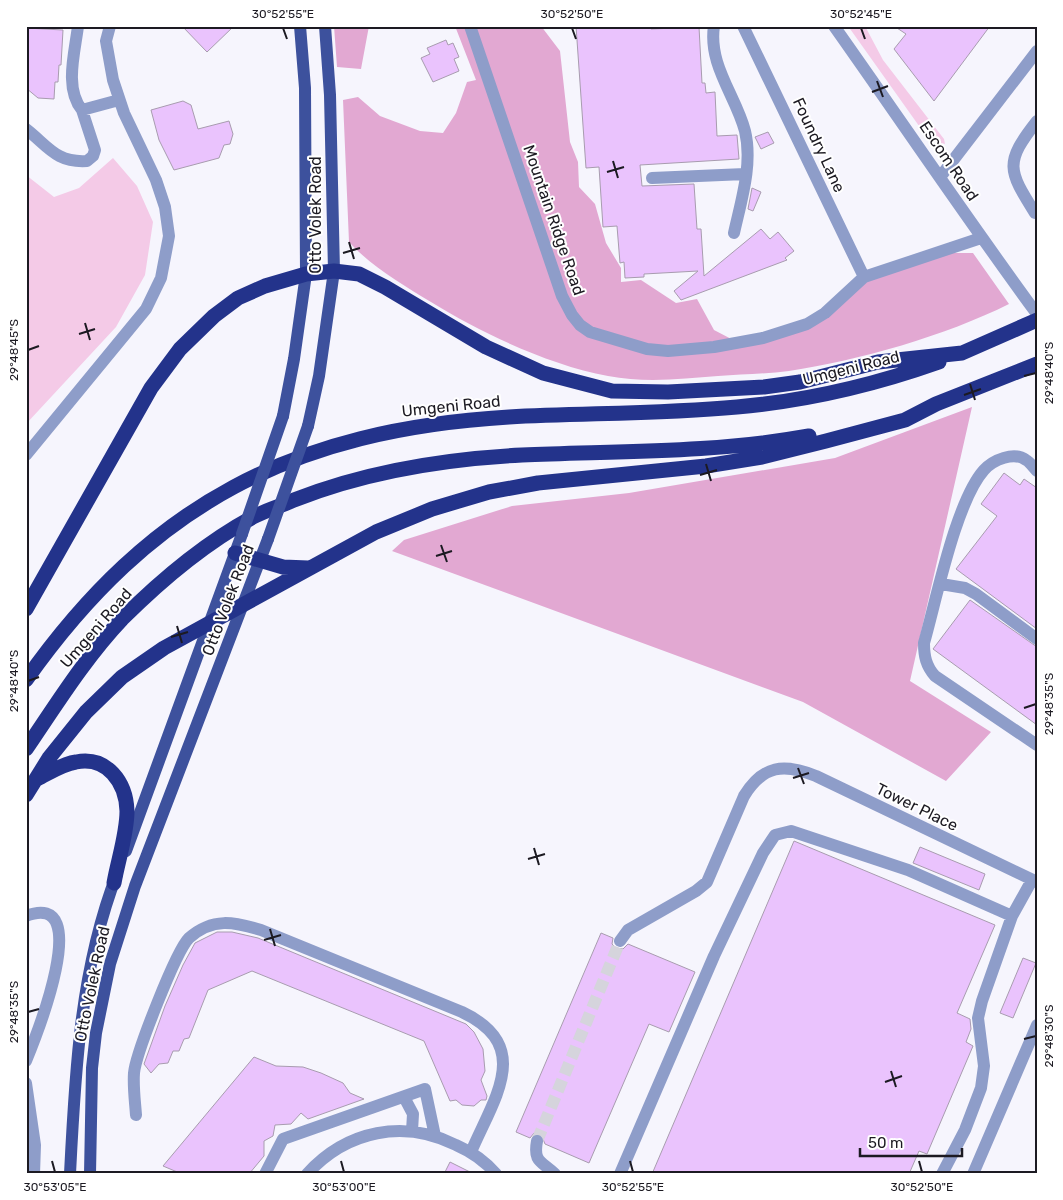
<svg xmlns="http://www.w3.org/2000/svg" width="1063" height="1200" font-family="Rubik,sans-serif">
<style>
.green{fill:#f4cae7}
.forest{fill:#e2a8d2}
.building{fill:#eac3fd;stroke:#a89caf}
.lines{fill:none;stroke-linecap:round;stroke-linejoin:round}
.minor-tunnel{stroke:#d5d4dc;stroke-width:12;stroke-dasharray:12 6;stroke-linecap:butt}
.minor{stroke:#8e9dc9;stroke-width:12}
.major{stroke:#3d519d;stroke-width:12}
.highway{stroke:#23338b;stroke-width:15}
.major-bridge{stroke:#3d519d;stroke-width:12}
.ticks{fill:none;stroke:#1c1a22;stroke-width:2}
.labels{text-anchor:middle;dominant-baseline:central;stroke-width:4;stroke-linejoin:round;paint-order:stroke}
.street-label{font-size:16px;fill:#1c1a22;stroke:#fff}
.neatline{fill:none;stroke:#1c1a22;stroke-width:2}
.ticks-label{font-size:12px;text-anchor:middle;fill:#1c1a22}
</style>
<rect width="100%" height="100%" fill="#f6f5fd"/>
<path class="green" d="M 848,26 L 865,26 L 883,60 L 944,139 L 945,144 L 929,140 Z
M 113,158 L 137,186 L 153,222 L 145,275 L 116,327 L 26,424 L 26,175 L 54,197 L 79,188 Z"/>
<path class="forest" d="M 334,26 L 369,26 L 361,69 L 337,67 Z
M 455,26 L 541,26 L 560,51 L 570,142 L 578,162 L 579,187 L 595,204 L 606,243 L 621,268 L 621,282 L 641,280 L 676,303 L 697,299 L 714,330 L 739,343 L 807,324 L 852,288 L 932,253 L 973,253 L 1009,304 C 945,336 860,360 789,371 C 766,374 741,374 718,376 C 682,379 644,383 608,376 C 549,365 483,334 431,302 C 403,285 372,267 349,242 L 343,100 L 358,97 L 380,116 L 420,131 L 443,133 L 456,113 L 467,82 L 476,80 Z
M 972,407 L 910,681 L 991,732 L 946,781 L 803,702 L 392,551 L 404,540 L 512,506 L 629,493 L 835,458 Z"/>
<path class="building" d="M 182,26 L 234,26 L 207,52 Z
M 576,26 L 651,26 L 651,29 L 699,27 L 702,83 L 705,83 L 706,93 L 715,92 L 717,136 L 737,135 L 739,159 L 640,165 L 642,186 L 694,184 L 697,229 L 701,229 L 704,276 L 761,229 L 770,239 L 778,232 L 794,251 L 785,258 L 787,260 L 681,300 L 674,291 L 698,271 L 644,274 L 644,277 L 625,278 L 624,262 L 620,263 L 617,226 L 603,227 L 599,167 L 586,168 Z
M 894,26 L 990,26 L 934,101 L 894,49 L 906,34 Z
M 26,28 L 63,30 L 61,65 L 59,65 L 58,82 L 55,82 L 54,99 L 38,98 L 26,88 Z
M 446,40 L 448,45 L 453,43 L 459,57 L 454,59 L 459,71 L 433,82 L 421,58 L 430,54 L 427,48 Z
M 183,101 L 191,105 L 198,129 L 229,121 L 233,134 L 230,144 L 224,145 L 219,158 L 174,170 L 159,140 L 151,110 Z
M 768,132 L 774,143 L 761,149 L 755,137 Z
M 752,188 L 761,192 L 753,211 L 748,209 Z
M 1004,473 L 1020,485 L 1024,479 L 1037,488 L 1037,629 L 956,569 L 997,516 L 981,504 Z
M 970,600 L 1037,647 L 1037,725 L 933,649 Z
M 794,841 L 995,925 L 957,1013 L 970,1019 L 971,1029 L 966,1042 L 973,1046 L 927,1154 L 919,1151 L 909,1174 L 652,1174 Z
M 920,847 L 985,874 L 979,890 L 913,863 Z
M 217,932 L 232,932 L 258,938 L 466,1024 L 474,1032 L 483,1049 L 485,1071 L 481,1080 L 487,1096 L 486,1100 L 481,1100 L 474,1106 L 462,1105 L 456,1100 L 450,1101 L 424,1041 L 252,971 L 208,990 L 189,1038 L 184,1039 L 179,1051 L 173,1051 L 168,1063 L 159,1064 L 151,1073 L 144,1064 L 165,1006 L 183,965 L 195,943 Z
M 601,933 L 613,938 L 612,944 L 616,948 L 623,949 L 628,944 L 695,972 L 669,1032 L 649,1024 L 589,1163 L 545,1144 L 541,1134 L 534,1133 L 530,1138 L 516,1132 Z
M 1023,958 L 1036,963 L 1013,1018 L 1000,1013 Z
M 254,1057 L 276,1066 L 303,1067 L 321,1073 L 343,1083 L 350,1093 L 364,1099 L 308,1119 L 301,1113 L 291,1124 L 275,1125 L 273,1136 L 264,1141 L 264,1156 L 249,1174 L 182,1174 L 163,1166 Z
M 450,1162 L 474,1174 L 444,1174 Z"/>
<g class="lines">
<path class="minor-tunnel" d="M 537,1141 L 620,941"/>
<path class="minor" d="M 78,26 C 75,52 64,88 82,110 L 119,100
M 470,26 L 562,296 L 572,315 L 580,325 L 590,332 L 647,349 L 668,351 L 714,347 L 763,338 L 807,324 L 825,313 L 864,277 L 981,238
M 714,26 C 708,65 736,96 745,131 C 753,164 741,201 734,233
M 743,26 L 864,277
M 834,26 C 902,122 967,219 1037,314
M 26,129 C 48,146 56,163 87,161 L 93,156 L 95,150 L 82,110
M 941,176 L 1037,51
M 652,178 L 745,174
M 1035,213 C 1008,170 1004,163 1037,121
M 26,455 L 146,309 L 161,278 L 169,236 L 165,207 L 156,180 L 124,113 L 113,80 L 106,41 L 110,26
M 1037,471 C 1033,467 1030,462 1026,460 C 1014,451 993,460 984,470 C 956,501 936,601 924,643 C 924,656 926,666 935,676 L 1037,745
M 941,584 L 965,588 L 976,594 L 1037,639
M 26,916 C 96,889 35,1039 26,1061
M 620,941 L 628,930 L 696,891 L 707,882 L 744,796 C 763,765 784,763 816,776 L 1037,882
M 26,1083 L 35,1145 L 34,1174
M 404,1097 L 413,1114 L 412,1131
M 136,1115 C 135,1101 133,1087 134,1073 C 136,1053 176,951 189,938 C 213,917 234,922 261,930 L 462,1012 C 534,1046 494,1098 471,1152
M 537,1141 C 533,1163 542,1161 555,1174
M 265,1174 L 283,1139 L 425,1089 L 435,1136
M 307,1174 C 347,1130 404,1119 456,1145 C 472,1152 485,1161 496,1174
M 620,1174 L 714,956 L 763,853 L 775,835 L 791,831 L 908,870 L 1012,916
M 942,1174 L 965,1130 L 981,1088 L 984,1066 L 978,1018 L 982,1001 L 1012,916 L 1032,880
M 973,1174 L 1037,1025"/>
<path class="major" d="M 283,416 L 294,359 L 306,274 L 305,88 L 300,26
M 308,426 L 319,376 L 334,271 L 330,95 L 325,26
M 126,851 L 242,534
M 70,1174 C 75,1073 80,969 117,874
M 90,1174 L 92,1068 L 96,1033 L 110,964 L 135,886 L 268,539"/>
<path class="highway" d="M 235,553 L 283,567 L 308,568
M 26,609 L 151,388 L 180,349 L 214,316 L 238,298 L 265,286 L 306,274 L 334,271 L 359,274 L 385,287 L 486,347 L 543,373 L 612,391 L 668,392 L 764,387 L 800,382 L 878,362 L 962,353 L 1037,320
M 26,680 C 151,503 294,430 509,417 C 585,413 661,414 737,407 C 806,401 874,385 939,362
M 26,749 C 56,705 85,658 122,619 C 160,581 205,543 253,517 C 266,510 281,506 294,500 C 367,471 444,459 522,455 C 617,451 715,453 809,436
M 37,779 C 49,773 62,764 76,762 C 107,756 126,782 127,811 C 127,834 118,860 114,883
M 26,795 L 49,758 L 86,712 L 122,677 L 164,648 L 376,532 L 432,509 L 489,492 L 538,483 L 706,466 L 762,457 L 826,441 L 905,420 L 936,404 L 1037,364"/>
<path class="major-bridge" d="M 242,534 L 283,416
M 268,539 L 308,426"/>
</g>
<path class="ticks" d="M 283,28 L 287,39M 572,28 L 576,39M 861,28 L 865,39M 877,81 L 883,97M 872,92 L 888,86M 613,161 L 618,178M 607,172 L 624,167M 349,242 L 354,259M 343,253 L 360,248M 85,323 L 90,340M 79,334 L 95,329M 28,350 L 39,346M 1024,376 L 1036,373M 970,384 L 975,400M 964,395 L 981,389M 706,464 L 711,481M 700,475 L 717,470M 441,545 L 447,562M 436,556 L 452,551M 177,626 L 182,643M 171,637 L 188,632M 28,681 L 39,677M 1024,708 L 1036,704M 798,768 L 804,784M 793,778 L 809,773M 534,848 L 539,865M 528,859 L 545,854M 270,929 L 275,946M 264,940 L 281,935M 28,1012 L 39,1009M 1024,1039 L 1036,1036M 891,1071 L 896,1087M 885,1082 L 902,1076M 52,1161 L 55,1172M 341,1161 L 344,1172M 630,1161 L 633,1172M 919,1161 L 922,1172"/>
<g class="labels">
<g class="street-label">
<text transform="translate(819 145) rotate(65)">Foundry Lane</text>
<text transform="translate(949 161) rotate(56)">Escom Road</text>
<text transform="translate(315 215) rotate(-90)">Otto Volek Road</text>
<text transform="translate(554 220) rotate(71)">Mountain Ridge Road</text>
<text transform="translate(851 368) rotate(-14)">Umgeni Road</text>
<text transform="translate(451 406) rotate(-6)">Umgeni Road</text>
<text transform="translate(228 600) rotate(-69)">Otto Volek Road</text>
<text transform="translate(96 628) rotate(-49)">Umgeni Road</text>
<text transform="translate(917 807) rotate(26)">Tower Place</text>
<text transform="translate(92 984) rotate(-78)">Otto Volek Road</text>
</g>
</g>
<rect width="1063" height="1200" fill="none" stroke="#ffffff" stroke-width="55"/>
<path d="M860 1148v8h102v-8" fill="none" stroke="#1c1a22" stroke-width="2.5"/>
<text x="868" y="1148" font-size="15" fill="#1c1a22" stroke="#ffffff" stroke-width="4" paint-order="stroke">50 m</text>
<rect x="28" y="28" width="1008" height="1144" class="neatline"/>
<g class="ticks-label">
<text x="283" y="18">30°52'55"E</text>
<text x="572" y="18">30°52'50"E</text>
<text x="861" y="18">30°52'45"E</text>
<text transform="translate(14 350) rotate(-90)" y="4">29°48'45"S</text>
<text transform="translate(1049 373) rotate(-90)" y="4">29°48'40"S</text>
<text transform="translate(14 681) rotate(-90)" y="4">29°48'40"S</text>
<text transform="translate(1049 704) rotate(-90)" y="4">29°48'35"S</text>
<text transform="translate(14 1012) rotate(-90)" y="4">29°48'35"S</text>
<text transform="translate(1049 1036) rotate(-90)" y="4">29°48'30"S</text>
<text x="55" y="1191">30°53'05"E</text>
<text x="344" y="1191">30°53'00"E</text>
<text x="633" y="1191">30°52'55"E</text>
<text x="922" y="1191">30°52'50"E</text>
</g>
</svg>
